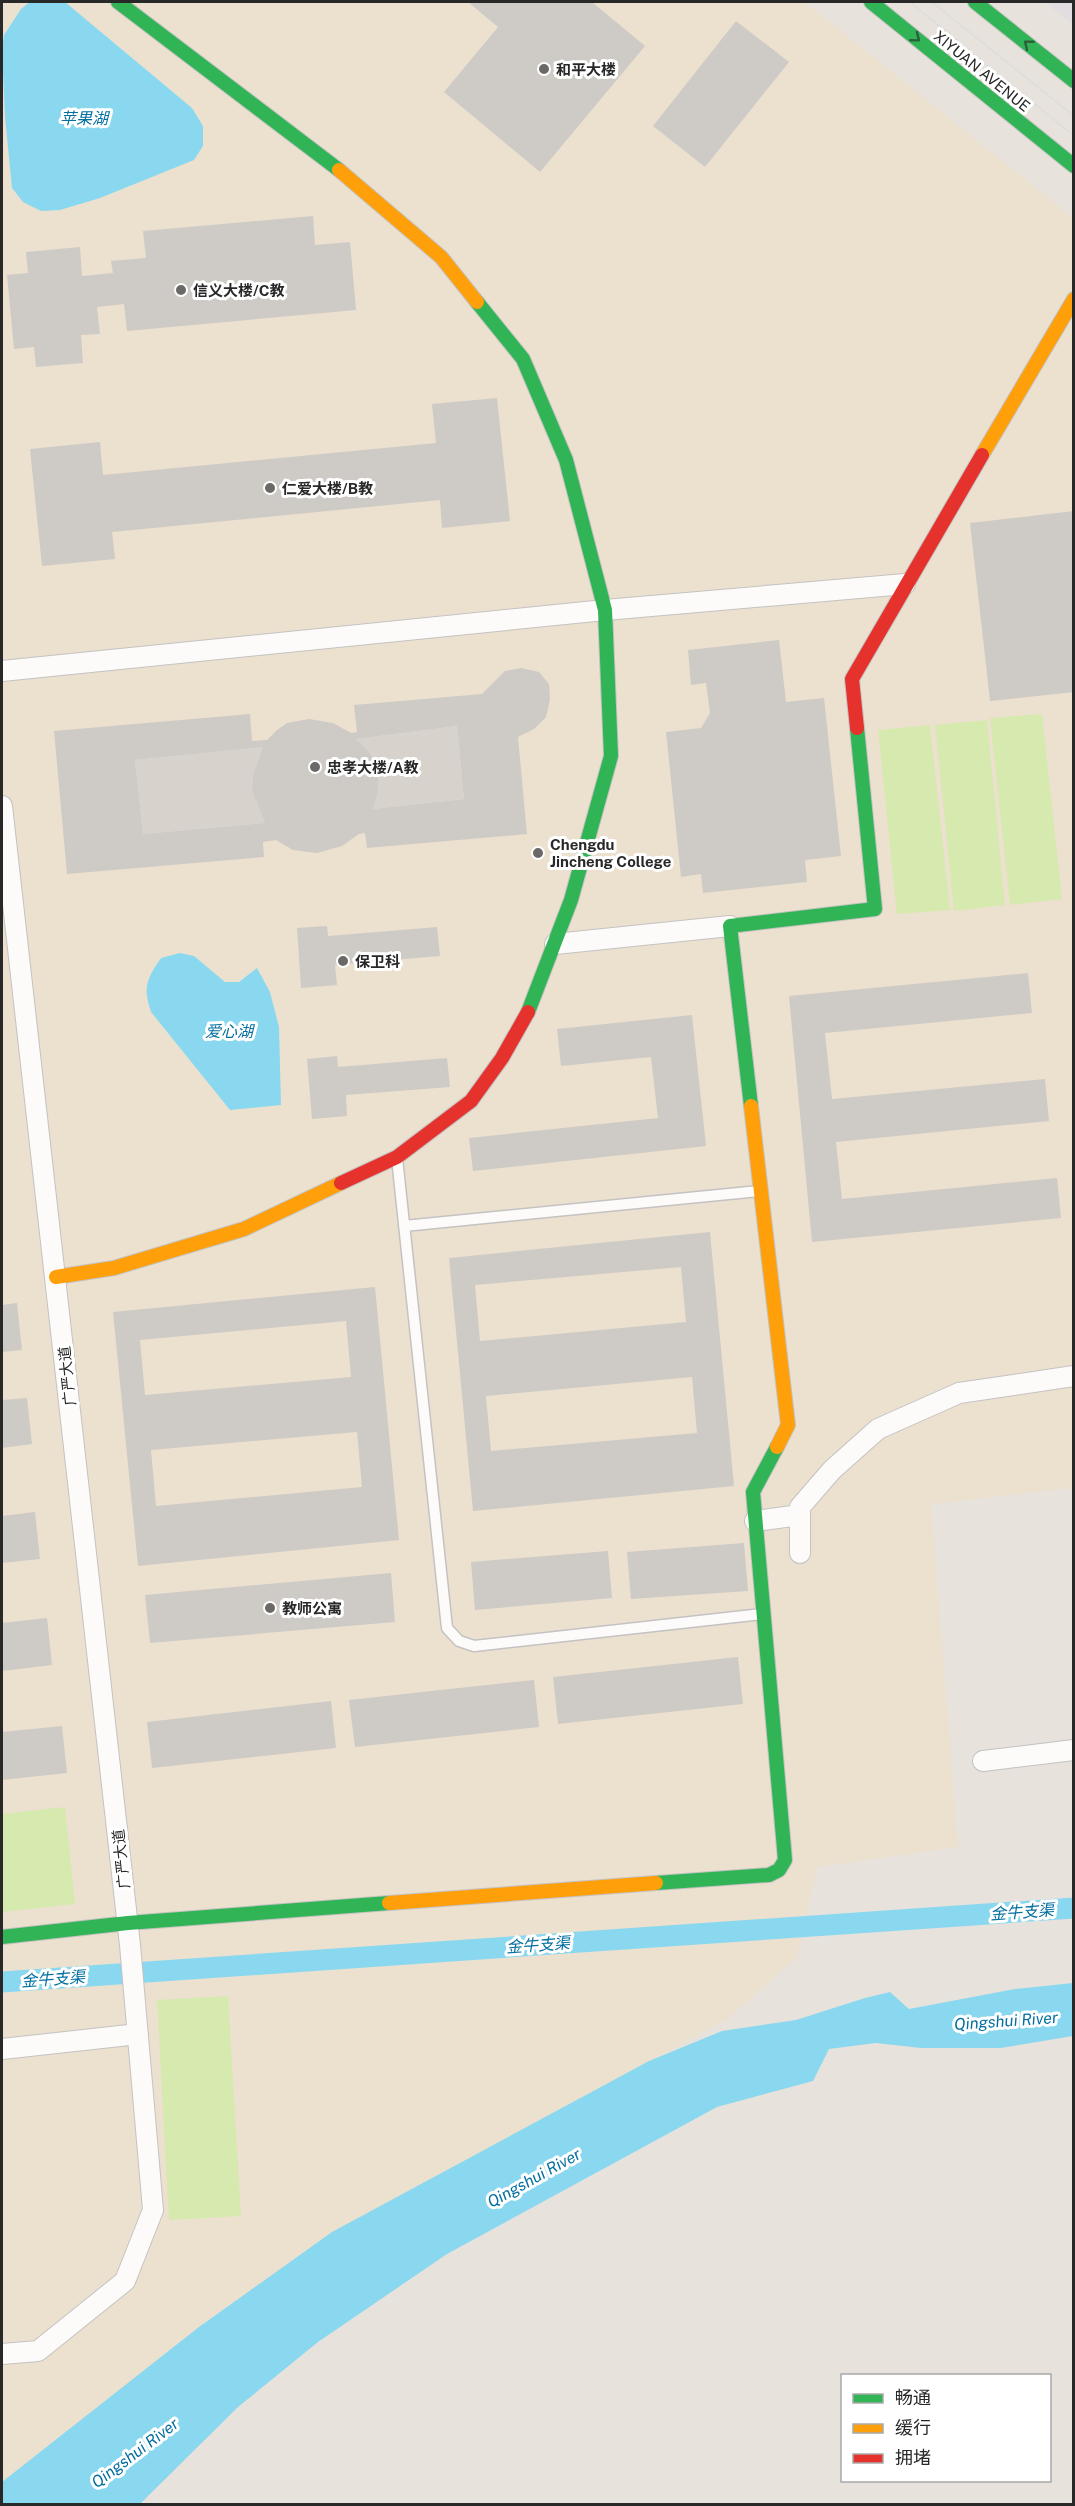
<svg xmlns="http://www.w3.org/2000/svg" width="1075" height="2506" font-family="'Public Sans','Noto Sans SC',sans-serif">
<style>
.industrial{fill:#e1dde0}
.education{fill:#ece1cf}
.pitch{fill:#d6e9af}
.plaza{fill:#d8d2cc}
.water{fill:#8ad8ef}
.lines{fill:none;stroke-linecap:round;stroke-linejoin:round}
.canal{stroke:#8ad8ef;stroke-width:21}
.building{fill:#cecac6;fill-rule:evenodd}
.lane-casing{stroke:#c4c2c2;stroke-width:13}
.street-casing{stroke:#c4c2c2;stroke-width:22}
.fast-casing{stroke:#c4c2c2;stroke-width:16}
.slow-casing{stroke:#c4c2c2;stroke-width:16}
.jam-casing{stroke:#c4c2c2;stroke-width:16}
.lane{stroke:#fcfbfa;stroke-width:10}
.street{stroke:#fcfbfa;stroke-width:20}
.fast{stroke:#30b455;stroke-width:14}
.slow{stroke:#ff9f0a;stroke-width:14}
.jam{stroke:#e5322d;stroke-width:14}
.tram{stroke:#dcdcde;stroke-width:1.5}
.oneway{stroke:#2b603a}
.poi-dot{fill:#6b6967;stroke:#fff;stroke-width:2}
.labels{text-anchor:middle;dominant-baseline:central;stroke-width:6;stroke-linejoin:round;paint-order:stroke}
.poi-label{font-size:15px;font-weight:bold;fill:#282828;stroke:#fff;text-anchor:start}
.street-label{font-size:15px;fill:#282828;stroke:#fff}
.water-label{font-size:16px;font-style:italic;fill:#046fa0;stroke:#fff}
</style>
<rect width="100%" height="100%" fill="#e8e2dc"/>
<path class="industrial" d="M 1045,2 L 1073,2 L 1073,25 Z"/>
<path class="education" d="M 2,2 L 805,2 L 1073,218 L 1073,1488 L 931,1504 L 958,1847 L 817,1867 L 797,1957 L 729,2018 L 332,2232 L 199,2327 L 2,2482 Z"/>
<path class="pitch" d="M 1042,714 L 1062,899 L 1010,905 L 990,718 Z
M 987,720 L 1005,905 L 954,911 L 935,725 Z
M 930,725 L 950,910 L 897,914 L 878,730 Z
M 65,1807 L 75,1904 L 2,1912 L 2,1814 Z
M 228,1996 L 241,2216 L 169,2220 L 157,2000 Z"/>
<path class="plaza" d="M 457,726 L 464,799 L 373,809 L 378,792 L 375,761 L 367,749 L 356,739 Z
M 263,747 L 253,774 L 252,791 L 265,823 L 143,834 L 135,760 Z"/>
<path class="water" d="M 30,2 L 65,2 L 192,108 L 203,126 L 203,146 L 194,160 L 100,198 L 60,210 L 41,211 L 23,202 L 12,188 L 5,117 L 2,50 L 4,35 L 21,9 Z
M 180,953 L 194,956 L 225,982 L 239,982 L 257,968 L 270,992 L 279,1027 L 281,1105 L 230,1110 L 151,1012 C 143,987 146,980 161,958 Z
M 1073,1983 L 1073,2036 L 1001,2048 L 921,2048 L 876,2043 L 829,2049 L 813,2081 L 717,2107 L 447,2254 L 318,2342 L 238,2407 L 140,2504 L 2,2504 L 2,2482 L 199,2327 L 332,2232 L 649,2061 L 722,2031 L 796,2020 L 865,1998 L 890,1992 L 909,2009 L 1015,1989 Z"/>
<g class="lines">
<path class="canal" d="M 2,1982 L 1074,1908"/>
</g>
<path class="building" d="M 468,2 L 592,2 L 645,46 L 540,172 L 444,92 L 498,27 Z
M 736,21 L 789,62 L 705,167 L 653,126 Z
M 313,216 L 315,245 L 350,242 L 356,310 L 127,331 L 124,304 L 97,307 L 100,334 L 81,335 L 83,363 L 36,367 L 34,347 L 14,349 L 7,275 L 28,273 L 26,252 L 80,247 L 82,276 L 113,273 L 111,261 L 146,258 L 143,231 Z
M 497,398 L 510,521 L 442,528 L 440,500 L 112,532 L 115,559 L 42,566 L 30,449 L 100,442 L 103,475 L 436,443 L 432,404 Z
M 1074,511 L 1074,692 L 990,701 L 970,523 Z
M 779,640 L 786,702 L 824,698 L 841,856 L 805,860 L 807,882 L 703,893 L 701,874 L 681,877 L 666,732 L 701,728 L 710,713 L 706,683 L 691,685 L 688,650 Z
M 521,668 L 539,672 L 549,684 L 550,700 L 546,717 L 534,729 L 518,737 L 527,834 L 367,848 L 365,833 L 359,834 L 342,846 L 317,853 L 293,850 L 276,840 L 263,842 L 264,857 L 67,874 L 54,731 L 250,714 L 252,741 L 267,740 L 277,730 L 287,723 L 309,719 L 333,723 L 351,733 L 357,732 L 354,705 L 482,694 L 505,671 ZM 457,726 L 464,799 L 373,809 L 378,792 L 378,775 L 375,761 L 367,749 L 356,739 ZM 263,747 L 253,774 L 252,791 L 265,823 L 143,834 L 135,760 Z
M 327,926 L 328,936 L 437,927 L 440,956 L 335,965 L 337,985 L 301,988 L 297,928 Z
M 1028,973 L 1032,1013 L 825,1033 L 832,1099 L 1045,1079 L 1049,1121 L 836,1142 L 842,1199 L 1057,1178 L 1061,1218 L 812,1242 L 789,996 Z
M 692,1015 L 706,1146 L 473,1171 L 469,1138 L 658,1118 L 651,1057 L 561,1066 L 557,1029 Z
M 337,1056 L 338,1067 L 447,1058 L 450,1087 L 346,1095 L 347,1116 L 312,1119 L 307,1059 Z
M 710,1232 L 734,1486 L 473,1511 L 449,1258 ZM 681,1267 L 686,1322 L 480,1341 L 475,1285 ZM 692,1377 L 697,1433 L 491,1451 L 486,1396 Z
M 375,1287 L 399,1540 L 138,1566 L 113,1312 ZM 346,1321 L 351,1377 L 145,1395 L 140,1340 ZM 357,1432 L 362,1487 L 156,1506 L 151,1450 Z
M 17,1303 L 22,1350 L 2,1352 L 2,1305 Z
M 27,1398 L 32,1444 L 2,1448 L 2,1400 Z
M 35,1512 L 40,1559 L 2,1563 L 2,1516 Z
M 744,1543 L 748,1591 L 631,1599 L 627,1552 Z
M 608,1551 L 612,1598 L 475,1610 L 471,1562 Z
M 391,1573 L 395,1622 L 150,1643 L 145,1595 Z
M 47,1618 L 52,1665 L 2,1671 L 2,1623 Z
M 738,1657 L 743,1704 L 558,1724 L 553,1677 Z
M 534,1680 L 539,1727 L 355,1747 L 349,1700 Z
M 331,1701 L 336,1748 L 152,1768 L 147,1722 Z
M 62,1726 L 67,1773 L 2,1780 L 2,1732 Z"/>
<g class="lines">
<defs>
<path id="lane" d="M 397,1158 L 447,1628 L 459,1641 L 474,1646 L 762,1614
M 404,1226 L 759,1191"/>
<path id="street" d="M 2,671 L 605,610 L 905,584
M 2,806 L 130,1945 L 153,2210 L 125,2281 L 38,2351 L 2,2354
M 555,944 L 730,926
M 755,1521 L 800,1515
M 800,1553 L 800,1507 L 832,1470 L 878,1429 L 959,1393 L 1074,1376
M 983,1761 L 1074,1750
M 2,2049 L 138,2034"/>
<path id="fast" d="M 118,2 L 339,170
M 871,2 L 1074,166
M 975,2 L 1074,81
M 477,302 L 523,359 L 566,460 L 605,610 L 611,756 L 571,900 L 528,1012
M 751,1106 L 730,926 L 875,909 L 857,728
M 656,1883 L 769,1875 L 779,1870 L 785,1860 L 753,1492 L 777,1447
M 2,1937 L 128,1923 L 389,1903"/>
<path id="slow" d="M 339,170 L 441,257 L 477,302
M 982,455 L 1074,299
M 751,1106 L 788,1425 L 777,1447
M 56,1277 L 114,1268 L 244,1229 L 341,1183
M 389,1903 L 656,1883"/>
<path id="jam" d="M 857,728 L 852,679 L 982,455
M 341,1183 L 397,1157 L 471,1101 L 502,1058 L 528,1012"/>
</defs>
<use href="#lane" class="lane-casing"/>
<use href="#street" class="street-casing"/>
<use href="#fast" class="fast-casing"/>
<use href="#slow" class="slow-casing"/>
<use href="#jam" class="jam-casing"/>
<use href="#lane" class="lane"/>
<use href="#street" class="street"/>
<use href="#fast" class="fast"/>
<use href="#slow" class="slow"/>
<use href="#jam" class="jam"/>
<path class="tram" d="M 910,2 L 1074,136
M 932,2 L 1074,116"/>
</g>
<defs><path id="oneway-chevron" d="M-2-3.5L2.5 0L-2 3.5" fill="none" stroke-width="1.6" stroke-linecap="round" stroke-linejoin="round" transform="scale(1.5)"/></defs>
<g class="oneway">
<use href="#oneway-chevron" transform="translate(916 38) rotate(39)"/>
<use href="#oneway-chevron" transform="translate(1028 44) rotate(-141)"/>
</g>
<g class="poi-dot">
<circle cx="544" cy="69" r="6"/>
<circle cx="181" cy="290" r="6"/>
<circle cx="270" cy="488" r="6"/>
<circle cx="315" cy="767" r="6"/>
<circle cx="538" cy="853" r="6"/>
<circle cx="343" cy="961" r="6"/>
<circle cx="270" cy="1608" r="6"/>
</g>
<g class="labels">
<g class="poi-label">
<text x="556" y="69">和平大楼</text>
<text x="193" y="290">信义大楼/C教</text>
<text x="282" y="488">仁爱大楼/B教</text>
<text x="327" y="767">忠孝大楼/A教</text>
<text x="550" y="844">Chengdu<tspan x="550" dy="17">Jincheng College</tspan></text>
<text x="355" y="961">保卫科</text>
<text x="282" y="1608">教师公寓</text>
</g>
<g class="street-label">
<text transform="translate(982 71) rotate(39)">XIYUAN AVENUE</text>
<text transform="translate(67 1376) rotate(-96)">广严大道</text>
<text transform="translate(121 1859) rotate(-96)">广严大道</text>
</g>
<g class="water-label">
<text x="84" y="118">苹果湖</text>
<text x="229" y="1031">爱心湖</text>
<text transform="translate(1022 1912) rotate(-4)">金牛支渠</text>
<text transform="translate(538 1945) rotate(-4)">金牛支渠</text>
<text transform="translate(53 1979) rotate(-4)">金牛支渠</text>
<text transform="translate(1006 2021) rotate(-4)">Qingshui River</text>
<text transform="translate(534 2178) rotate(-29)">Qingshui River</text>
<text transform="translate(135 2453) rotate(-37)">Qingshui River</text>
</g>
</g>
<rect width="1075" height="2506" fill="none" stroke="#282828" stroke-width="6"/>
<rect x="841" y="2374" width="210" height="108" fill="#ffffff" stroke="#a9a9a9" stroke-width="1.5"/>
<rect x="853" y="2394" width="30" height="9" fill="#30b455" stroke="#a9a9a9" stroke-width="1.5"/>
<text x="895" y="2404" font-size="18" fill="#282828">畅通</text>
<rect x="853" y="2424" width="30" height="9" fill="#ff9f0a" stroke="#a9a9a9" stroke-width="1.5"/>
<text x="895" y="2434" font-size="18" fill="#282828">缓行</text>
<rect x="853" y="2454" width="30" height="9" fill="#e5322d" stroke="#a9a9a9" stroke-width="1.5"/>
<text x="895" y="2464" font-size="18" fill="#282828">拥堵</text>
</svg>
